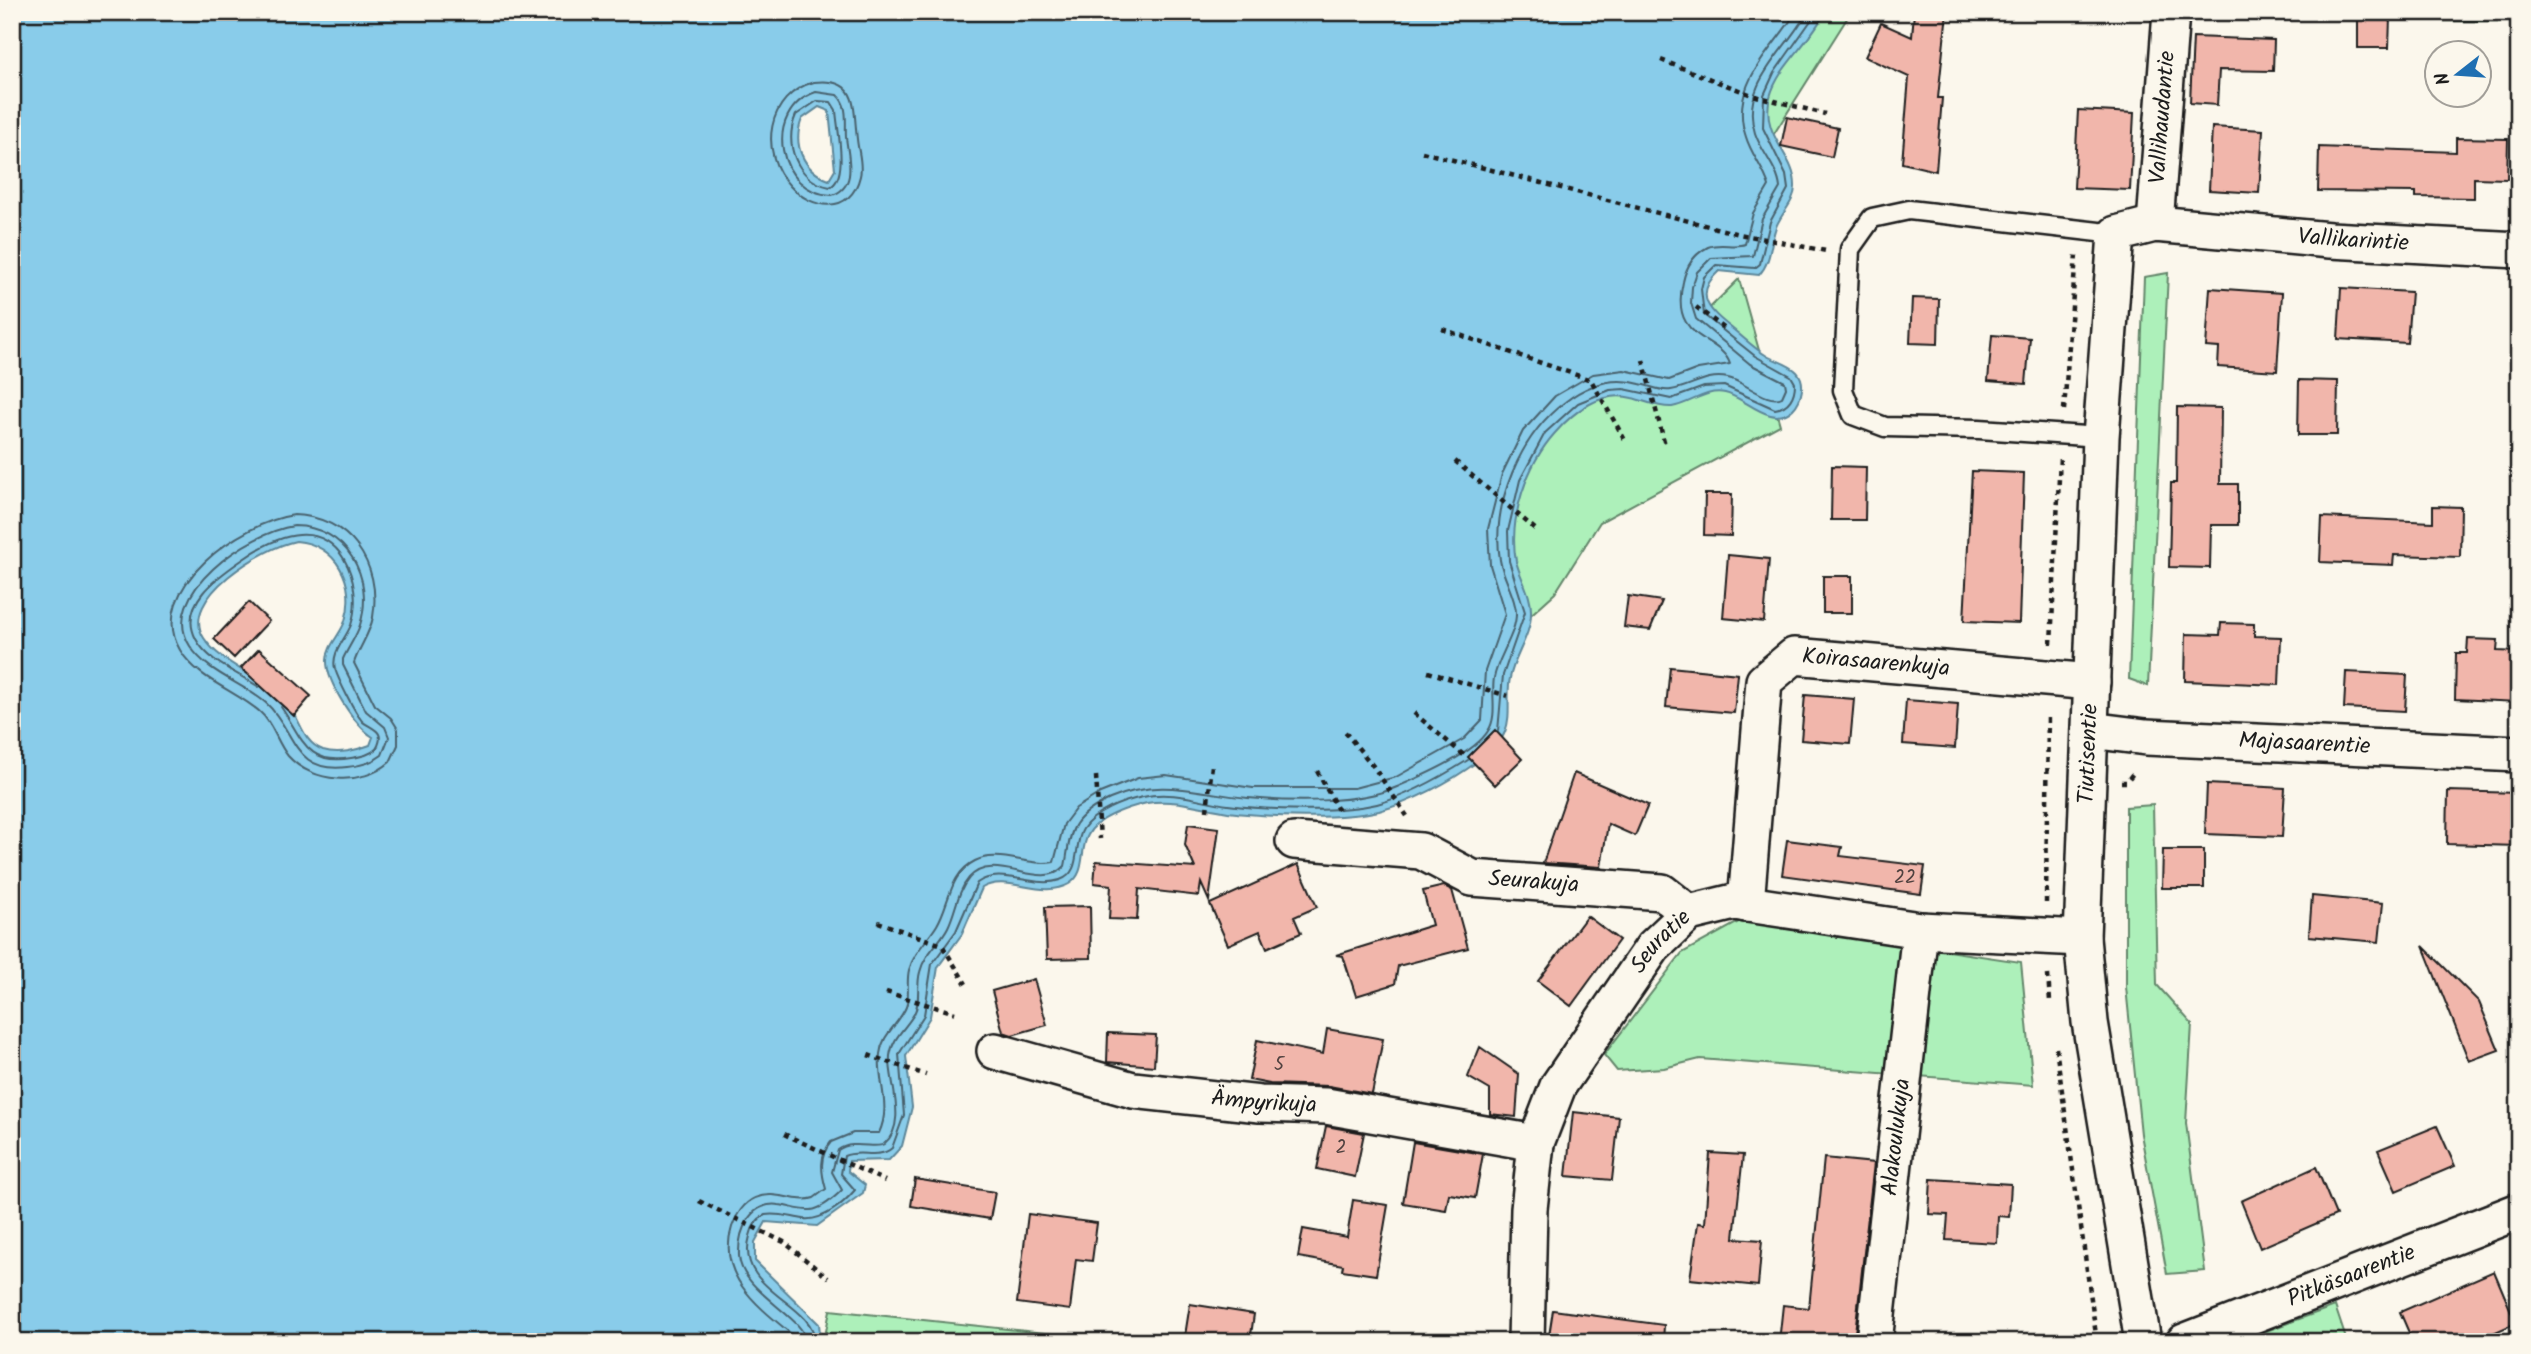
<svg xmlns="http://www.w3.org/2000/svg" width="2531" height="1354" font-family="Kalam,sans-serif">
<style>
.green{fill:#adf0ba;stroke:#64866b;stroke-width:2}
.water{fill:#89ccea;stroke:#5d8698;stroke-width:2;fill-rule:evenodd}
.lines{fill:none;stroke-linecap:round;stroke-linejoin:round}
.shore{stroke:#48626e;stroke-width:2}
.building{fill:#f1b6ab;stroke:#1c1c1c;stroke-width:2}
.lane-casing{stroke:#1c1c1c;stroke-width:23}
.street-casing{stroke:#1c1c1c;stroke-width:40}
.path{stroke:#1c1c1c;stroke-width:4.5;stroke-dasharray:5 5;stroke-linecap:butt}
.lane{stroke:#fbf7ec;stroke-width:18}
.street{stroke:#fbf7ec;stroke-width:35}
.labels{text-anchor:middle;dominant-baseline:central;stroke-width:6;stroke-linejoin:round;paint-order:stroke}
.number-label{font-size:19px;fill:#514240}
.street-label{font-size:23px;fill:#1c1c1c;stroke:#fbf7ec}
</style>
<rect width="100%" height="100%" fill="#fbf7ec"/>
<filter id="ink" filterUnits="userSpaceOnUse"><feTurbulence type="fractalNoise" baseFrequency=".0143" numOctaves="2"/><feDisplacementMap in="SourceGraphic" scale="14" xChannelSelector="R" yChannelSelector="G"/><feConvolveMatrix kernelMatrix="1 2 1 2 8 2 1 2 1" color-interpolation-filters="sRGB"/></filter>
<g filter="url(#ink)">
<path class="green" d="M 1779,12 L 1851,12 L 1753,167 Z
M 2303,12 L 2516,12 L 2519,21 L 2439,21 Z
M 2168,273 L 2148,686 L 2129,679 L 2144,277 Z
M 1739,279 L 1780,425 L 1600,522 L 1555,593 L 1515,629 L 1482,504 L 1592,360 L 1657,360 Z
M 2153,805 L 2157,985 L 2192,1024 L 2186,1123 L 2205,1271 L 2167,1274 L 2141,1134 L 2126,987 L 2126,807 Z
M 1742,920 L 2021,962 L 2033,1085 L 1700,1059 L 1664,1068 L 1617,1071 L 1604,1055 L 1682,953 Z
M 2335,1306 L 2347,1342 L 2236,1342 Z
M 830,1310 L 1072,1336 L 1110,1342 L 824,1342 Z"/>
<path class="water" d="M 12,12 L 1825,12 C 1811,42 1778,66 1770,97 C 1760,137 1796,155 1795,187 C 1795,203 1779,215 1775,230 C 1770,246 1771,262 1759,275 L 1719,271 C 1690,297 1714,314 1734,330 C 1745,339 1755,349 1767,356 C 1776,361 1789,364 1797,372 C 1806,382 1802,400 1793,409 C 1772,430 1745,397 1725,393 C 1705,389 1691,404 1672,407 C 1659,408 1645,401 1632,398 C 1602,390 1574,411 1555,433 C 1527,464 1508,519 1516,561 C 1520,578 1532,595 1531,613 C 1531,636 1514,656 1510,678 C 1506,696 1512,715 1505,732 C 1500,744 1487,755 1477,762 C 1450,782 1412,802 1379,811 C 1341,820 1268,817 1228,812 C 1202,808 1174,798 1147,803 C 1129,807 1096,818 1088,835 C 1079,851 1087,873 1069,884 C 1041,900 1007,873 982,888 L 962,934 L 938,967 L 930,1017 L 906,1056 L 912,1107 L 902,1146 L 889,1160 L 849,1161 L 848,1171 L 865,1185 L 863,1193 L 817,1226 L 766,1222 L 755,1242 L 755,1261 L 819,1324 L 821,1342 L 12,1342 ZM 819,107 L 829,111 L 835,170 L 829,180 C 803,170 792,145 802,119 ZM 296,541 C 336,544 357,583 345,621 C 341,634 327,646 327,660 C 326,682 355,726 373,737 L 370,745 C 356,750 339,755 323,750 C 306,744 302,727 294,713 C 289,706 281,700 275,694 C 254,673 220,663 204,638 C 178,598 264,547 296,541 Z"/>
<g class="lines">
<path class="shore" d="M 814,82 C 859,77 853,107 857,139 C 858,151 863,164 860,176 C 851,215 812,210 790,186 C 758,152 767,95 814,82 Z
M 816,92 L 837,95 C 849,106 845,122 846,137 C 848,157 858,187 832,195 C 778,194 761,111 816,92 Z
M 817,101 L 831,102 L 836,110 C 837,129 849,178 830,187 C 797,181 783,144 796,115 Z
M 294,515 C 349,516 382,564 373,617 C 370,634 359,647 354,663 L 375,705 L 391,718 L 398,729 L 398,745 L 390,762 C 362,787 312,783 288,756 C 277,743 273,723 260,712 C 235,690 198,680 180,650 C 145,589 242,522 294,515 Z
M 294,526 C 346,526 375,577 360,625 C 356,637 348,648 343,659 L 343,665 L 366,711 L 385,727 L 389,737 L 382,755 C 372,763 359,766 347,767 C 292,774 296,730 266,703 C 243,683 207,673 190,646 C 157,594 250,532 294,526 Z
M 259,687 C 238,673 208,662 196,639 C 178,604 217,577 242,560 C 272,538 318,517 344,559 C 355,578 358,604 351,625 C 345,640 331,652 335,669 C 339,681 354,711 362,721 C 367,726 376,728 379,734 C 381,738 379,745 376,749 C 371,754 359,757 351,758 C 306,766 302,737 281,707
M 1498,731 L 1503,675 L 1525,612 L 1509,561 L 1508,531 L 1520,480 L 1545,433 L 1578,403 L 1610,390 L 1624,389 L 1671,399 L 1704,387 L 1724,386 L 1775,409 C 1789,407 1795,396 1795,383 L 1791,376 L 1755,356 L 1704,315 L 1701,289 L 1704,277 L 1716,265 L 1755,268 L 1760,264 L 1770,222 L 1788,189 L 1786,175 L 1763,128 L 1764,95 L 1774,73 L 1817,12
M 795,1342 L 794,1336 C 760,1308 716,1276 732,1227 C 736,1215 744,1203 755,1198 C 776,1189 795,1204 814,1198 L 826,1189 C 821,1172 819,1156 831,1142 L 853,1133 L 879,1133 C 892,1105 877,1082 880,1054 C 882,1034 899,1024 906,1007 C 910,996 906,982 909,970 C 914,952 928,940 937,925 C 950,903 949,874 975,861 C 999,849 1028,867 1054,862 L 1064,824 L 1076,808 L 1100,793 L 1138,778 L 1166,775 L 1253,788 L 1354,788 L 1396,777 L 1464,739 L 1482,720 L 1485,671 L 1505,614 L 1490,565 L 1488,529 L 1502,474 L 1523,431 L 1555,396 L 1593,374 L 1624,370 L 1669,380 L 1698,369 L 1730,364 C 1720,335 1669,342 1683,282 C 1686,267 1694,254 1708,247 C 1720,242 1734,248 1745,244 L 1753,213 L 1769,186 C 1764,169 1751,154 1746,137 C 1728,85 1772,52 1796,12
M 806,1342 C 806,1317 741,1292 739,1256 C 738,1231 750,1201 779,1205 C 789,1206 800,1211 811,1210 C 822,1209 834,1198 842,1190 L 832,1172 L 838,1150 C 853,1139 876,1150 884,1144 C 909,1124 888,1079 890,1056 C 892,1038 906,1028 914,1014 C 921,1002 916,986 920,972 C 924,954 940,943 948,927 C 956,911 957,892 969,878 C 994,849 1041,893 1065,866 C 1068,853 1068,836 1076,824 C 1084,812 1097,805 1110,799 C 1161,777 1196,793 1248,798 C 1289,802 1359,804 1397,787 C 1422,776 1474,754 1488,731 C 1498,716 1491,695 1494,678 C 1498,656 1517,633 1516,612 C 1515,595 1503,578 1500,560 C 1491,505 1520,435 1565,402 C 1587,385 1612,376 1640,384 C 1650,386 1661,392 1671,390 C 1692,387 1706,373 1728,378 C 1744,381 1768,405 1782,397 L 1786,388 L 1785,382 L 1750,364 L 1696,319 L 1691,303 L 1692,287 L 1697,272 L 1711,258 L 1753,256 L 1762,219 L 1780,188 C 1778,168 1761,152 1755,133 C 1739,83 1787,51 1807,12
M 815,1342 C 815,1302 734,1291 750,1236 C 752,1227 757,1219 765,1215 C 779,1213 790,1217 804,1219 C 823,1221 843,1204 855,1190 L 841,1174 L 844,1156 C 860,1149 878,1160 892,1148 L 904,1115 L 899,1054 L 924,1015 L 932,964 L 956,931 L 977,883 C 1001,866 1033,889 1060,880 C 1082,873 1073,845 1083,829 C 1094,812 1123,801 1143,797 C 1171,790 1200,801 1228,805 C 1266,810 1340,813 1377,804 C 1408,796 1441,777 1468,760"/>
</g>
<path class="building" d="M 1914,12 L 1947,12 L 1938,98 L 1942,98 L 1936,171 L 1902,163 L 1909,77 L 1865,57 L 1881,23 L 1912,37 Z
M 2390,17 L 2389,48 L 2358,48 L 2358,18 Z
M 2193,37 L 2274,40 L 2273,71 L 2219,70 L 2217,105 L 2190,103 Z
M 2078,110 L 2134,113 L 2130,190 L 2074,188 Z
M 1787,117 L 1838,128 L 1832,157 L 1781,146 Z
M 2212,127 L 2263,130 L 2259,193 L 2209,190 Z
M 2456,138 L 2508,139 L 2507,179 L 2474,178 L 2474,198 L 2416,197 L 2416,192 L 2318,191 L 2319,147 L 2456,152 Z
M 2210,288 L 2282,293 L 2277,371 L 2218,367 L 2219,348 L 2206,347 Z
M 2341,288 L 2411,292 L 2407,343 L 2338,339 Z
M 1912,298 L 1939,299 L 1938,344 L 1910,343 Z
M 1992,335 L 2030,338 L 2026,384 L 1988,381 Z
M 2299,380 L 2338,381 L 2337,435 L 2298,435 Z
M 2177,407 L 2221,408 L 2220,484 L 2238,484 L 2238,525 L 2211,525 L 2210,568 L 2169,567 L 2171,483 L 2176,483 Z
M 1832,466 L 1866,467 L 1865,520 L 1831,520 Z
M 1972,471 L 2024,473 L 2019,623 L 1964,621 Z
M 1705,494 L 1732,494 L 1731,536 L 1704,535 Z
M 2433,506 L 2461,507 L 2460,557 L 2394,555 L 2393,565 L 2320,562 L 2322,517 L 2433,522 Z
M 1728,555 L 1769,559 L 1764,622 L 1723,618 Z
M 1823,576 L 1852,576 L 1852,613 L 1823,613 Z
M 1628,596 L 1662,601 L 1650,630 L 1624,627 Z
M 249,602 L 269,621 L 234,658 L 214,639 Z
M 2221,623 L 2254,624 L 2254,636 L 2281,637 L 2279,685 L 2185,681 L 2186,634 L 2220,635 Z
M 2468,639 L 2498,640 L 2497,651 L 2519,652 L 2519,702 L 2455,699 L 2456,653 L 2467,653 Z
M 259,649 L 311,696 L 294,716 L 241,668 Z
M 1670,667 L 1738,674 L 1734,713 L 1666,707 Z
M 2346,672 L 2407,675 L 2405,711 L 2344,708 Z
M 1805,695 L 1854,699 L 1850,744 L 1801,740 Z
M 1906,700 L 1958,704 L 1955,748 L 1903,744 Z
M 1495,730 L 1522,759 L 1495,785 L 1468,757 Z
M 1574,773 L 1648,805 L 1635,836 L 1608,824 L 1601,867 L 1543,863 Z
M 2207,784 L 2285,788 L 2282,837 L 2205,834 Z
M 2448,791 L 2519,793 L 2519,846 L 2447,844 Z
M 1188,824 L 1219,828 L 1209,901 L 1201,883 L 1199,896 L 1139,889 L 1137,920 L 1109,919 L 1111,885 L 1094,883 L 1096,861 L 1195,868 L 1185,845 Z
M 1787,840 L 1842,847 L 1840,856 L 1925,866 L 1921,894 L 1782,875 Z
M 2163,850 L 2204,850 L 2204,888 L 2162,888 Z
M 1298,864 L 1317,907 L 1294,917 L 1301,933 L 1267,948 L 1260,931 L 1228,945 L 1210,904 Z
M 1444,886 L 1452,890 L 1468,948 L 1398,966 L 1395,984 L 1356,996 L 1343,956 L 1336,955 L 1432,925 L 1423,891 Z
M 2312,896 L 2383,903 L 2379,942 L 2309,936 Z
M 1090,906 L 1091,958 L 1047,959 L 1045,907 Z
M 1587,916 L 1619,940 L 1571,1006 L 1538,981 Z
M 2423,946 L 2479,1002 L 2499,1050 L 2469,1061 Z
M 1034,979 L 1047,1025 L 1012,1035 L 1003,1032 L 992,991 Z
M 1327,1029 L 1383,1039 L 1372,1094 L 1329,1086 L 1270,1084 L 1249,1080 L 1257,1040 L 1323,1054 Z
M 1108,1033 L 1156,1035 L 1154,1066 L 1107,1062 Z
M 1480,1047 L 1519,1074 L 1516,1117 L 1490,1114 L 1490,1090 L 1468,1077 Z
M 1573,1112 L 1619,1117 L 1612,1180 L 1566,1176 Z
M 1326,1126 L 1364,1133 L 1355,1177 L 1317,1169 Z
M 2437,1126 L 2455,1166 L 2396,1191 L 2378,1150 Z
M 1413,1142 L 1483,1154 L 1475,1198 L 1449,1194 L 1446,1210 L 1403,1203 Z
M 1710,1153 L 1743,1155 L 1734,1238 L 1762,1240 L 1758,1286 L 1690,1279 L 1698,1223 L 1705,1224 Z
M 1824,1158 L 1874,1163 L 1854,1342 L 1779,1342 L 1783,1305 L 1809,1308 Z
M 2316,1167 L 2336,1215 L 2260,1248 L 2241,1201 Z
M 915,1179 L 995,1192 L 990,1219 L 911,1206 Z
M 1931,1179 L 2011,1184 L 2009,1217 L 1998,1216 L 1997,1243 L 1946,1240 L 1948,1215 L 1929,1214 Z
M 1353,1200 L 1388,1205 L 1376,1275 L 1342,1270 L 1343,1265 L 1298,1257 L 1303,1229 L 1347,1237 Z
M 1028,1214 L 1097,1223 L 1092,1261 L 1076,1259 L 1070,1310 L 1017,1303 Z
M 2494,1271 L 2516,1323 L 2473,1342 L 2413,1342 L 2400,1312 Z
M 1190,1304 L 1254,1314 L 1250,1342 L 1184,1342 Z
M 1553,1310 L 1664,1325 L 1663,1342 L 1548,1342 Z"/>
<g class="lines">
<defs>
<path id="lane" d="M 2101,437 L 1979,429 L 1885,427 L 1853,415 L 1843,390 L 1850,249 L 1872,218 L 1909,210 L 2116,234"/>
<g id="street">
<path id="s1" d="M 2155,224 L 2171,12"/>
<path id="s2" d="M 2090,730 L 2146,737 L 2519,754"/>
<path id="s3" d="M 1294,841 L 1421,851 L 1472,878 L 1662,892 L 1689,913"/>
<path id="s4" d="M 1746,904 L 1764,681 L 1794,656 L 2092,682"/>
<path id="s5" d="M 995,1051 L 1133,1090 L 1260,1104 L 1326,1106 L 1536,1143"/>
<path id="s6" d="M 1526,1342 L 1529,1209 L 1536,1143 L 1558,1086 L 1653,947 L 1689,913 L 1734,902 L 1920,930 L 2082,938"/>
<path id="s7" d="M 1874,1342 L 1920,930"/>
<path id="s8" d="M 2143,1342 L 2090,1022 L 2082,938 L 2101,437 L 2116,234 L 2155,224 L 2330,240 L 2519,250"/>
<path id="s9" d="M 2184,1342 L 2519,1211"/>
</g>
</defs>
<use href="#lane" class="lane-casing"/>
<use href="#street" class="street-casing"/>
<path class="path" d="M 1661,60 L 1752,95 L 1825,114
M 1422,152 L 1739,234 L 1826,251
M 1696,307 L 1725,329
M 1442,329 L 1591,380 L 1625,440
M 1643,360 L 1665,445
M 2064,410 L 2076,255
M 1455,461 L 1535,529
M 2051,644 L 2060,457
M 1428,672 L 1508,696
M 1414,713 L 1466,757
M 1345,732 L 1373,766 L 1407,816
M 1317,771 L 1338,810
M 1096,776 L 1100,839
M 2121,782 L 2126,782 L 2135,771
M 1207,811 L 1212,765
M 2046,903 L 2048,713
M 878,922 L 942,945 L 966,984
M 2048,975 L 2050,1001
M 886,992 L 955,1013
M 2056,1048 L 2097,1342
M 868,1055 L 926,1075
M 784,1134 L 885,1181
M 699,1201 L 784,1242 L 828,1278"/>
<use href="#lane" class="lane"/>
<use href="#street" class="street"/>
</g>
</g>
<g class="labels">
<g class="number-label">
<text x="1905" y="878">22</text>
<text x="1279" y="1065">5</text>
<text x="1341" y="1148">2</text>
</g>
<g class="street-label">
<text stroke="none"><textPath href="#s1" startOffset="107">Vallihaudantie</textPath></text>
<text stroke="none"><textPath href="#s8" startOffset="1353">Vallikarintie</textPath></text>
<text stroke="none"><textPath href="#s4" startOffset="345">Koirasaarenkuja</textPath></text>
<text stroke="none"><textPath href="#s2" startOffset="215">Majasaarentie</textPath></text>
<text stroke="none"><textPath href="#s8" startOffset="593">Tiutisentie</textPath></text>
<text stroke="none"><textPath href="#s3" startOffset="247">Seurakuja</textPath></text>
<text stroke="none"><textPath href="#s6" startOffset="438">Seuratie</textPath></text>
<text stroke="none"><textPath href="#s5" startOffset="275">Ämpyrikuja</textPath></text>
<text stroke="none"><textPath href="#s7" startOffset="206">Alakoulukuja</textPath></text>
<text stroke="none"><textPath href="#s9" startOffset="180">Pitkäsaarentie</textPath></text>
</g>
</g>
<rect width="2531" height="1354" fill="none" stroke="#fbf7ec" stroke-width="42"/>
<rect x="21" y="21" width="2489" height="1312" fill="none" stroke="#1c1c1c" stroke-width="2.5" filter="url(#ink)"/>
<g transform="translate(2458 74) rotate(253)"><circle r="33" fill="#fbf7ec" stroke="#a29f99" stroke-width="2"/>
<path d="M0-5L12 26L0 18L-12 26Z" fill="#1f6fb2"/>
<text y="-10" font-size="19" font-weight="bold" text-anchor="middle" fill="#1c1c1c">N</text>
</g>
</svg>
